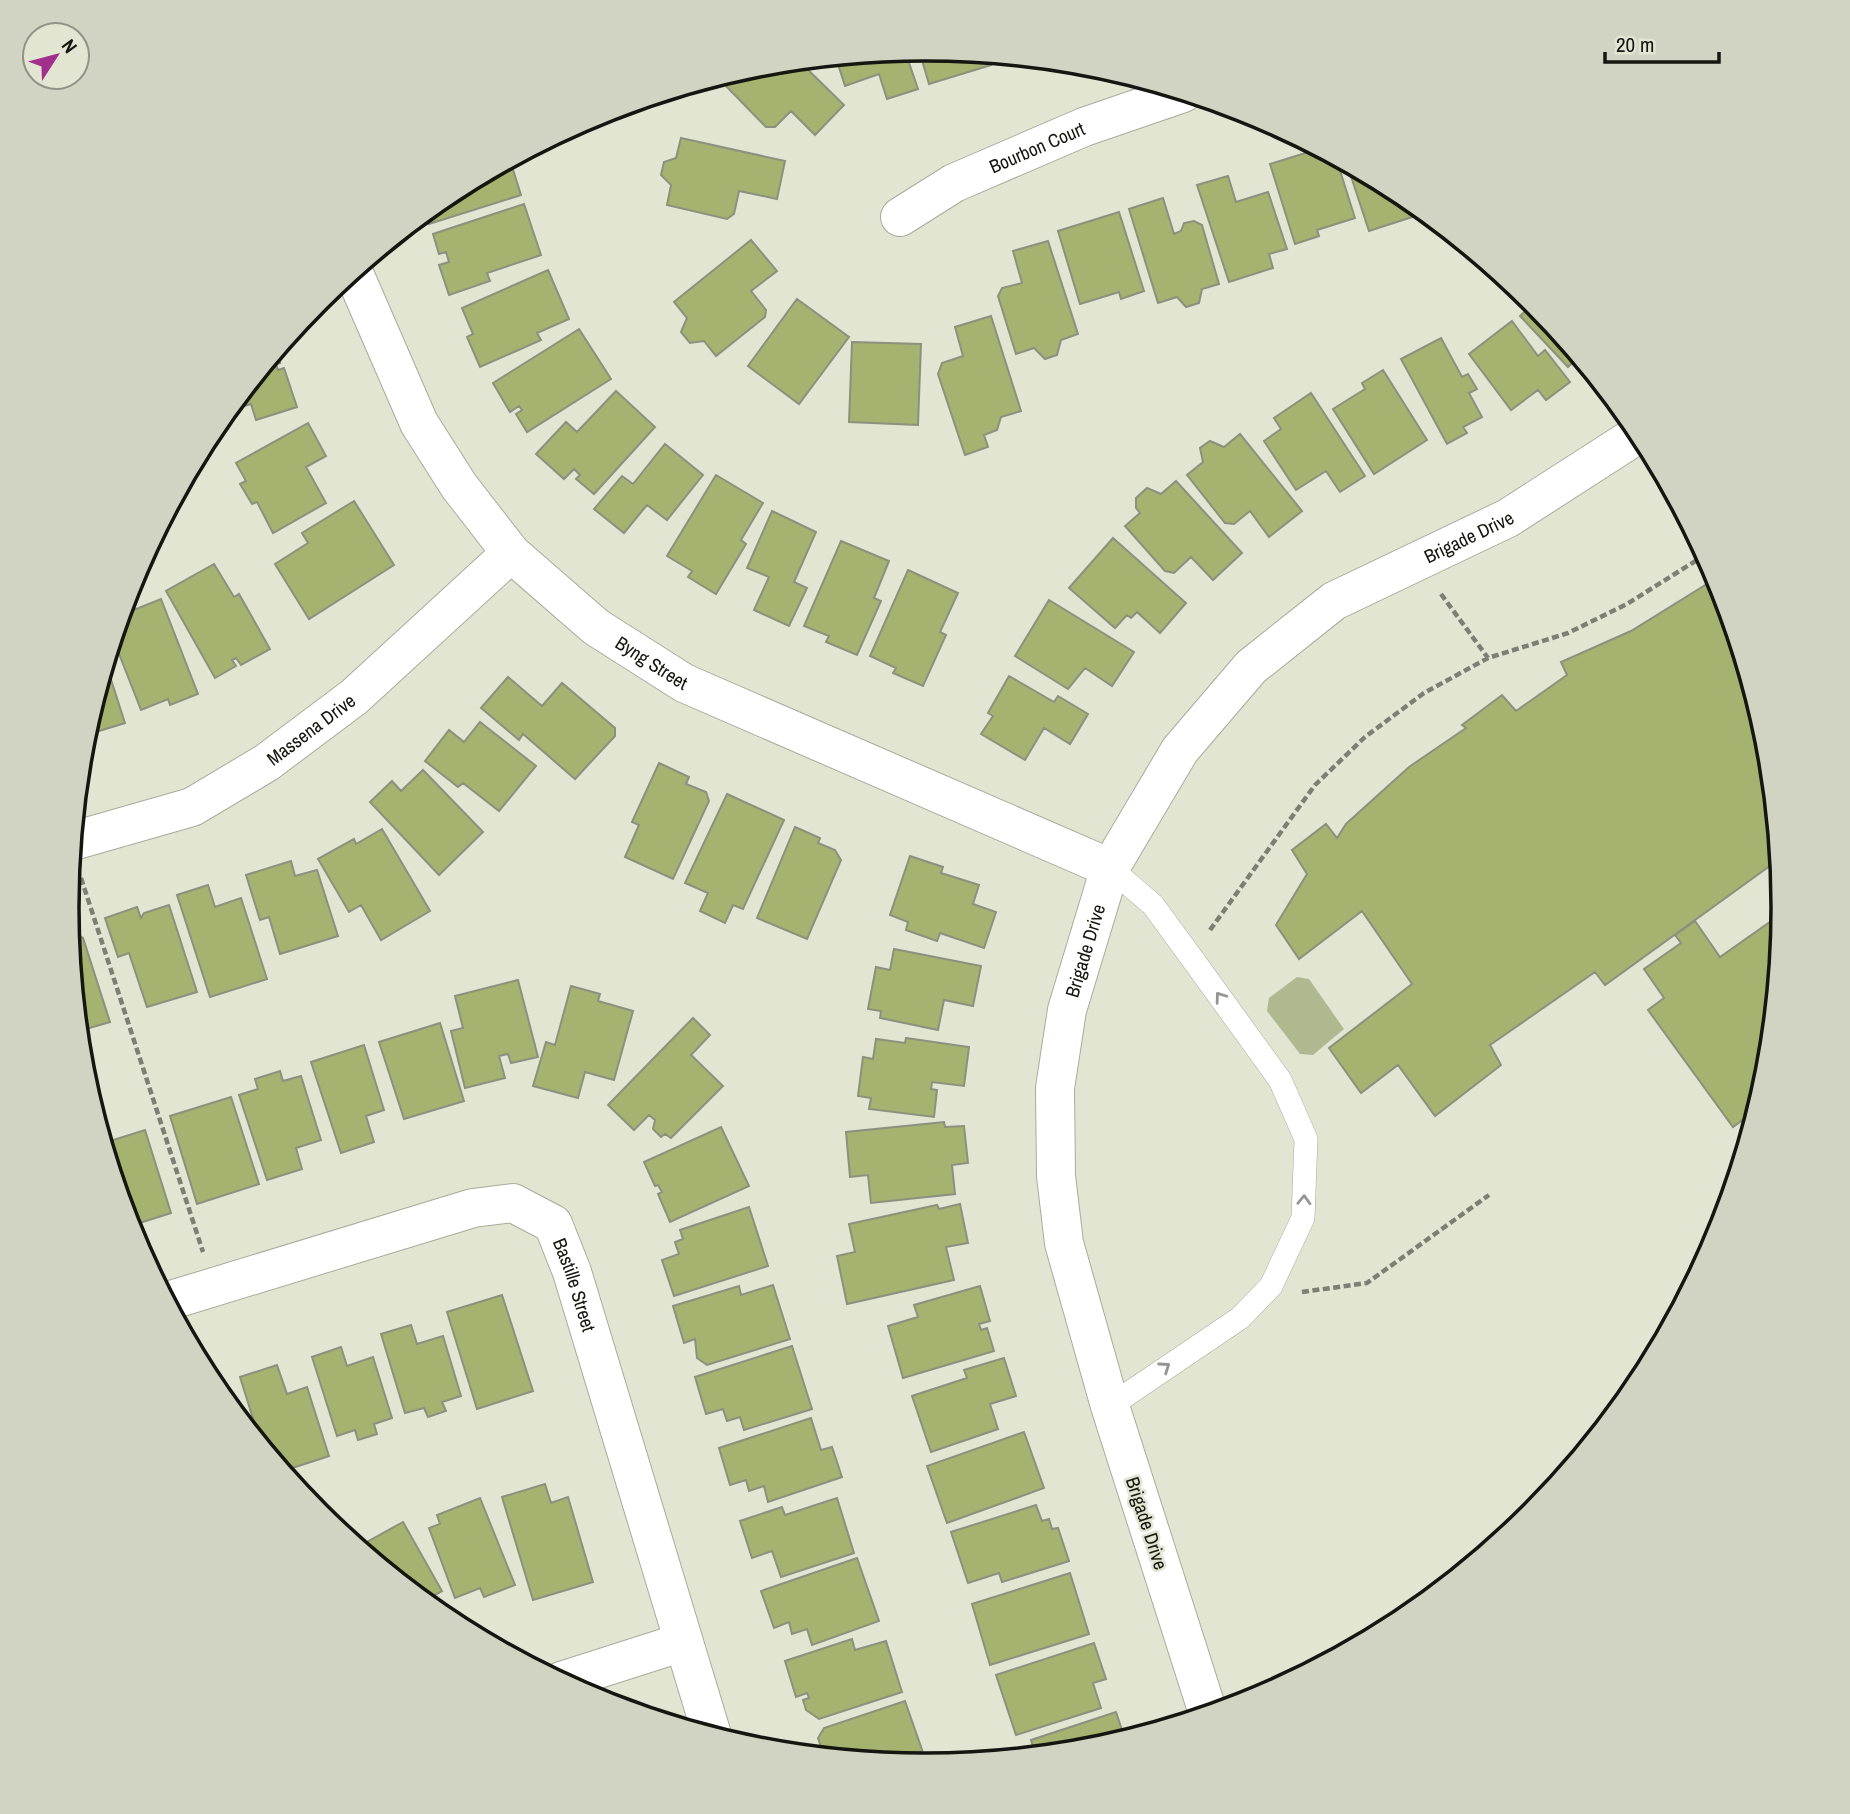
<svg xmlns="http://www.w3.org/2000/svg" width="1850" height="1814" font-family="'Archivo Narrow',sans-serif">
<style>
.green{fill:#b0b88f}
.building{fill:#a6b26f;stroke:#8c907e;stroke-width:2}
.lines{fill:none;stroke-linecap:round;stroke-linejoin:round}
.service-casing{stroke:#a8ac99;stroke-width:24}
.minor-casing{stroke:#a8ac99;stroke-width:40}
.path{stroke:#7c7f72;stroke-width:4.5;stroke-dasharray:7 3.5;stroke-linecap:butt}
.service{stroke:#fff;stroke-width:23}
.minor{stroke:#fff;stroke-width:38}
.oneway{stroke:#959693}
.labels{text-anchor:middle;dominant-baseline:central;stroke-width:5;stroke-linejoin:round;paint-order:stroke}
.street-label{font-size:19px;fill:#14160f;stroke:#e1e5d2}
.rim{fill:none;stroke:#14160f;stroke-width:3.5}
</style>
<rect width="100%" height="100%" fill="#e1e5d2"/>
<path class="green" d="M 1297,977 L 1309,979 L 1344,1029 L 1313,1055 L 1300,1054 L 1267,1011 L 1269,998 Z"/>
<path class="building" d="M 919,50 L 988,55 L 991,65 L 929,84 Z
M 905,51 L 918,89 L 887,99 L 879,74 L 845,86 L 836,58 Z
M 799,61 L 844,105 L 815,135 L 791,111 L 775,127 L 766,127 L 723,83 L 733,73 L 758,65 Z
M 681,138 L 785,161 L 777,199 L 739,191 L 734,214 L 727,219 L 667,205 L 671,185 L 661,175 L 664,162 L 676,158 Z
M 1318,149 L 1336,158 L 1355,218 L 1317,230 L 1319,236 L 1295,244 L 1270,164 Z
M 510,160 L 521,195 L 429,224 L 426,212 L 449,193 Z
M 1347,164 L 1402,194 L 1419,208 L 1410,211 L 1412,217 L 1369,231 Z
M 1228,176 L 1236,202 L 1268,192 L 1287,249 L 1269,254 L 1273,268 L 1229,282 L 1197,185 Z
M 1163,198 L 1174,234 L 1181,231 L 1184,223 L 1194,221 L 1202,225 L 1219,284 L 1202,289 L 1199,303 L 1186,307 L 1177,297 L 1158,303 L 1129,209 Z
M 524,204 L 541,255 L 487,273 L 490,281 L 449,295 L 439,265 L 449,262 L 446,252 L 439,254 L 433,234 Z
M 1119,212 L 1144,291 L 1121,299 L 1119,292 L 1080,304 L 1058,231 Z
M 751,240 L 777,271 L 751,291 L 766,310 L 765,317 L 716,356 L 704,341 L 690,343 L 681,332 L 687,318 L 674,302 Z
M 1048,241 L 1078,334 L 1061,340 L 1057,355 L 1045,359 L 1034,348 L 1016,354 L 998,296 L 1002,288 L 1022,283 L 1013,251 Z
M 548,270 L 569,319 L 537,333 L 541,340 L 480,367 L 467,337 L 473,334 L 462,308 Z
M 797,299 L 849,337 L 799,404 L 748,366 Z
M 1534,303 L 1578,357 L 1568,367 L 1520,316 Z
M 991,316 L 1021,411 L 1001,417 L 997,430 L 984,435 L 988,447 L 965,455 L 938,374 L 942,363 L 963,356 L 955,327 Z
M 1512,321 L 1538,356 L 1545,350 L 1570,382 L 1546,400 L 1538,390 L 1511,410 L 1469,354 Z
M 579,329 L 611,379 L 527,432 L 516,414 L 522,410 L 519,406 L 510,412 L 493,383 Z
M 1441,338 L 1462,377 L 1468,374 L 1477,389 L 1469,393 L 1482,417 L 1463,427 L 1467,433 L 1447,444 L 1401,359 Z
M 852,342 L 921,344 L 918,425 L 849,422 Z
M 276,351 L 280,363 L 276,364 L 278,370 L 284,368 L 297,407 L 256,420 L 251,404 L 227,411 Z
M 1383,370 L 1427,440 L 1374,474 L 1333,409 L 1365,389 L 1362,383 Z
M 616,391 L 655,427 L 594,494 L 576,479 L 580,475 L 574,469 L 564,479 L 536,454 L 566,422 L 577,432 Z
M 1311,393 L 1365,476 L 1340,492 L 1326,471 L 1296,490 L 1264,441 L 1281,429 L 1274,418 Z
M 308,423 L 326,456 L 306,467 L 326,503 L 273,533 L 257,502 L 252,504 L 240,484 L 246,481 L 236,463 Z
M 1240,434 L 1302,511 L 1269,537 L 1250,511 L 1234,524 L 1225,523 L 1187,475 L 1203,462 L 1200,448 L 1210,441 L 1224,447 Z
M 665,444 L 703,475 L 667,520 L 647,505 L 624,533 L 594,509 L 622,476 L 633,484 Z
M 716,475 L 763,503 L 741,540 L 746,544 L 716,594 L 688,577 L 692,571 L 667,556 Z
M 1176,481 L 1242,553 L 1213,580 L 1191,557 L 1174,573 L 1165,571 L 1125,526 L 1140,513 L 1136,508 L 1136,498 L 1147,488 L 1161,494 Z
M 354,501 L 394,565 L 309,619 L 275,564 L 308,543 L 302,533 Z
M 772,511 L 816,532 L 794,582 L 807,588 L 789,626 L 754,610 L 769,577 L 747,568 Z
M 1113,538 L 1186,603 L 1160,633 L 1137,612 L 1131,618 L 1127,615 L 1115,628 L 1069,588 Z
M 841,541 L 889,561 L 874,598 L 881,601 L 857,655 L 826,642 L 829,636 L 804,626 Z
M 214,564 L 234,597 L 239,594 L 270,649 L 241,665 L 236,658 L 232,660 L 236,666 L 215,678 L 166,591 Z
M 908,570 L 958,593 L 940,632 L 946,635 L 923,686 L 893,673 L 896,668 L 870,656 Z
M 1715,579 L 1767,740 L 1778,860 L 1605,985 L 1595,972 L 1490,1045 L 1501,1065 L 1435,1116 L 1398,1065 L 1361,1093 L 1329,1048 L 1412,984 L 1362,911 L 1299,959 L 1276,925 L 1307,874 L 1292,850 L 1326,824 L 1337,838 L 1346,824 L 1409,767 L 1466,728 L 1462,725 L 1502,695 L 1516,711 L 1567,675 L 1561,662 L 1631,631 Z
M 161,599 L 198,694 L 170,705 L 168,699 L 141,710 L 114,641 L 121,615 Z
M 1049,600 L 1134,652 L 1112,686 L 1085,668 L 1068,689 L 1015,656 Z
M 106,664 L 125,723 L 96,732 L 94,724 L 87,726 Z
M 1009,676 L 1054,702 L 1058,696 L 1088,714 L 1070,744 L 1044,728 L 1025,760 L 981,734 L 993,716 L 988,713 Z
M 508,677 L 542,706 L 562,683 L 615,728 L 615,736 L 575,779 L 523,734 L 519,740 L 481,708 Z
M 480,722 L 536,766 L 499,811 L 463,783 L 458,787 L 425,761 L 449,730 L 464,742 Z
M 659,763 L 689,777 L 686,784 L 706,792 L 709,801 L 673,879 L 625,857 L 639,825 L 632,822 Z
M 423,770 L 483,832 L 439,875 L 370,802 L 392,781 L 401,791 Z
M 727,794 L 784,820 L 743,909 L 733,905 L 725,923 L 700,911 L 708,893 L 685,883 Z
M 795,827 L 820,838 L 818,843 L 835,850 L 841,860 L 807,939 L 757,918 Z
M 382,829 L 430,911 L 381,940 L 361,905 L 349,912 L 318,859 L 354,839 L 356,844 Z
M 910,856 L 943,867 L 941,873 L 979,885 L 973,904 L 996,912 L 984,948 L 940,933 L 937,941 L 906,930 L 908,922 L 890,915 Z
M 291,861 L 295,876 L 317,870 L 338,936 L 280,954 L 269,917 L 260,920 L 246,875 Z
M 208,885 L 215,907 L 241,898 L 267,979 L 210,997 L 177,895 Z
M 169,905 L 197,992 L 147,1007 L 129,953 L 118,957 L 105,918 L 137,907 L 141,918 L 144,913 Z
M 1695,921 L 1720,957 L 1770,922 L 1780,936 L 1766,1075 L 1755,1111 L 1733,1127 L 1648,1010 L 1664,998 L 1644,969 L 1681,943 L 1675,935 Z
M 75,933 L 83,938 L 110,1022 L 79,1031 L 70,935 Z
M 894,949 L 981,966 L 973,1006 L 944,1000 L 938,1030 L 880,1018 L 881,1011 L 868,1009 L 876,967 L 890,970 Z
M 518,980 L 538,1057 L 511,1063 L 508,1054 L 499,1056 L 505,1078 L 465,1088 L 451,1031 L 463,1028 L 455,996 Z
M 571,986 L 600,994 L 598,1001 L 633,1011 L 614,1080 L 585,1072 L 578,1098 L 533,1086 L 546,1042 L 555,1045 Z
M 693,1018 L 710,1035 L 691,1055 L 723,1086 L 671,1138 L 665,1134 L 661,1137 L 653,1129 L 655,1120 L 649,1115 L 634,1130 L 608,1105 Z
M 440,1023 L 464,1101 L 404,1119 L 379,1042 Z
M 906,1038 L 969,1047 L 964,1086 L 932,1082 L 931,1089 L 937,1090 L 934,1117 L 869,1109 L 871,1098 L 858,1096 L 863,1057 L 873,1059 L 876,1039 L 905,1043 Z
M 364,1045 L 384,1110 L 366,1116 L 374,1142 L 341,1153 L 311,1062 Z
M 280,1071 L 283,1081 L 301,1076 L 321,1140 L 296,1148 L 302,1169 L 267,1180 L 239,1095 L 258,1089 L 255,1079 Z
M 231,1097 L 259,1184 L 197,1204 L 170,1116 Z
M 944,1122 L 945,1127 L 964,1126 L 968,1163 L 952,1165 L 955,1194 L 871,1203 L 868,1175 L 850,1177 L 846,1132 Z
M 721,1127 L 749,1186 L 670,1222 L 658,1194 L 662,1192 L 658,1185 L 655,1186 L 644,1162 Z
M 145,1130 L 171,1213 L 130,1226 L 104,1143 Z
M 960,1204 L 968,1243 L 946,1247 L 954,1280 L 847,1304 L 837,1256 L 855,1252 L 849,1224 L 937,1205 L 939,1209 Z
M 749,1207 L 768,1266 L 674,1296 L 662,1260 L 679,1254 L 675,1242 L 683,1239 L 680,1230 Z
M 773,1285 L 790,1339 L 707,1365 L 697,1358 L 695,1339 L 684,1343 L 673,1306 L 739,1286 L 741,1295 Z
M 980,1286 L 990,1321 L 979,1324 L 981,1330 L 987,1328 L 994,1351 L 903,1378 L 888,1326 L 918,1317 L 914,1305 Z
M 502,1295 L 533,1391 L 477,1409 L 447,1312 Z
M 411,1325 L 417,1344 L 443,1336 L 461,1396 L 442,1402 L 446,1411 L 428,1417 L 424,1408 L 405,1413 L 381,1334 Z
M 792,1346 L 812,1409 L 744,1430 L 740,1417 L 727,1421 L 723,1409 L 706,1414 L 695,1377 Z
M 341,1347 L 347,1366 L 373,1357 L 392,1418 L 374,1424 L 377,1434 L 358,1440 L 355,1430 L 337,1436 L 312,1357 Z
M 1004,1358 L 1016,1396 L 990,1404 L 998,1429 L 931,1452 L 912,1396 L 967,1378 L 964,1370 Z
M 277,1365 L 287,1394 L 307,1387 L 329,1456 L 283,1471 L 261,1444 L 240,1377 Z
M 811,1418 L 821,1450 L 832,1447 L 842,1477 L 768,1502 L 764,1486 L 749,1491 L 746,1480 L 730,1485 L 719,1448 Z
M 1024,1432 L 1044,1488 L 947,1523 L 927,1466 Z
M 545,1484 L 551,1503 L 568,1497 L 593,1582 L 533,1600 L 502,1497 Z
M 480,1498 L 515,1585 L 484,1597 L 480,1588 L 455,1598 L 429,1528 L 440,1524 L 437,1515 Z
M 837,1498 L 854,1553 L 781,1577 L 772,1551 L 752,1558 L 740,1521 L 782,1507 L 785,1515 Z
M 1036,1505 L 1042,1521 L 1049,1519 L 1052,1529 L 1058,1528 L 1069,1561 L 1002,1582 L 999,1573 L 968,1583 L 951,1532 Z
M 403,1522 L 442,1591 L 424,1601 L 358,1547 Z
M 857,1558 L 879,1621 L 812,1645 L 807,1629 L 792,1634 L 789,1622 L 774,1628 L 761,1591 Z
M 1070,1573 L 1089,1634 L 990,1665 L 972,1604 Z
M 852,1639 L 855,1650 L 886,1641 L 902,1692 L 819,1719 L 806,1710 L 803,1700 L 809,1698 L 807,1693 L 796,1697 L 785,1661 Z
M 1094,1643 L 1106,1679 L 1093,1683 L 1101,1708 L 1016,1735 L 996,1675 Z
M 905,1701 L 926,1761 L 917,1764 L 829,1756 L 828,1751 L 823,1752 L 818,1738 L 824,1728 Z
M 1116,1712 L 1125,1739 L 1092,1749 L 1035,1754 L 1031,1740 Z"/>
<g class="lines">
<defs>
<path id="service" d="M 1110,1406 L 1240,1318 L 1271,1286 L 1303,1218 L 1306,1139 L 1280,1080 L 1191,957 L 1153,905 L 1110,868"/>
<g id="minor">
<path id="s1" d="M 900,217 L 954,183 L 1084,127 L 1183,93"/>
<path id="s2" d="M 353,271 L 419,423 L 459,486 L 511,553 L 596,627 L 684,683 L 1110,868"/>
<path id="s3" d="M 73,841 L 192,807 L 266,763 L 354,697 L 511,553"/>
<path id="s4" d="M 168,1301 L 473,1208 L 513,1203 L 553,1224 L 572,1272 L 712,1735"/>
<path d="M 561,1681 L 683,1642"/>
<path id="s5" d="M 1208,1713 L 1110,1406 L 1064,1243 L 1056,1176 L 1055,1088 L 1067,1010 L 1110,868 L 1180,750 L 1251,667 L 1334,601 L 1508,518 L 1640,433"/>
</g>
</defs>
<use href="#service" class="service-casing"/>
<use href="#minor" class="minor-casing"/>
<path class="path" d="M 1441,594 L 1488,658
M 81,878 L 203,1252
M 1210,930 L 1315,785 L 1365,737 L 1424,693 L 1488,658 L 1568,633 L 1627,604 L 1705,555
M 1302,1292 L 1367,1283 L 1489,1195"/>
<use href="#service" class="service"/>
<use href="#minor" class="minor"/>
</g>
<defs><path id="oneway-chevron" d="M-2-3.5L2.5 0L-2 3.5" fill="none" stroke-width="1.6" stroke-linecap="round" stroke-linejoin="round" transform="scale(1.75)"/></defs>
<g class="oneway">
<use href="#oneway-chevron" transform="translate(1220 997) rotate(-126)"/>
<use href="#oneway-chevron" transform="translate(1304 1200) rotate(-88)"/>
<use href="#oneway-chevron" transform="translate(1165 1367) rotate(-35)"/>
</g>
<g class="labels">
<g class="street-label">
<text stroke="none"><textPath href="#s1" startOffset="154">Bourbon Court</textPath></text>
<text stroke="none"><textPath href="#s5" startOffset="1376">Brigade Drive</textPath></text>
<text stroke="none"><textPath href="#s2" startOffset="504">Byng Street</textPath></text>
<text stroke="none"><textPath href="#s3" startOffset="266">Massena Drive</textPath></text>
<text stroke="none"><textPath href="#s5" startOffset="788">Brigade Drive</textPath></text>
<text stroke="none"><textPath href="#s4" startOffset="469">Bastille Street</textPath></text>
<text transform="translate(1147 1523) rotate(72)">Brigade Drive</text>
</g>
</g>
<path d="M0 0H1850V1814H0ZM79 907a846 846 0 1 1 1692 0a846 846 0 1 1-1692 0Z" fill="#d1d4c2" fill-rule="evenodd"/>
<path class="rim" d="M79 907a846 846 0 1 1 1692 0a846 846 0 1 1-1692 0Z"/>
<g transform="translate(56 56) rotate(54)"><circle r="33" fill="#e1e5d2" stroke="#8f9284" stroke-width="2"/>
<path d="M0-5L12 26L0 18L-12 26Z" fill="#a1308d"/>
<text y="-10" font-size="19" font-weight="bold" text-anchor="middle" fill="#14160f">N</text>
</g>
<path d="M1605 52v10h114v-10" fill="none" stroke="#14160f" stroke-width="3.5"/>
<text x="1616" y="52" font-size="21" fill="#14160f" stroke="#e1e5d2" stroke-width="5" paint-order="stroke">20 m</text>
</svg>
